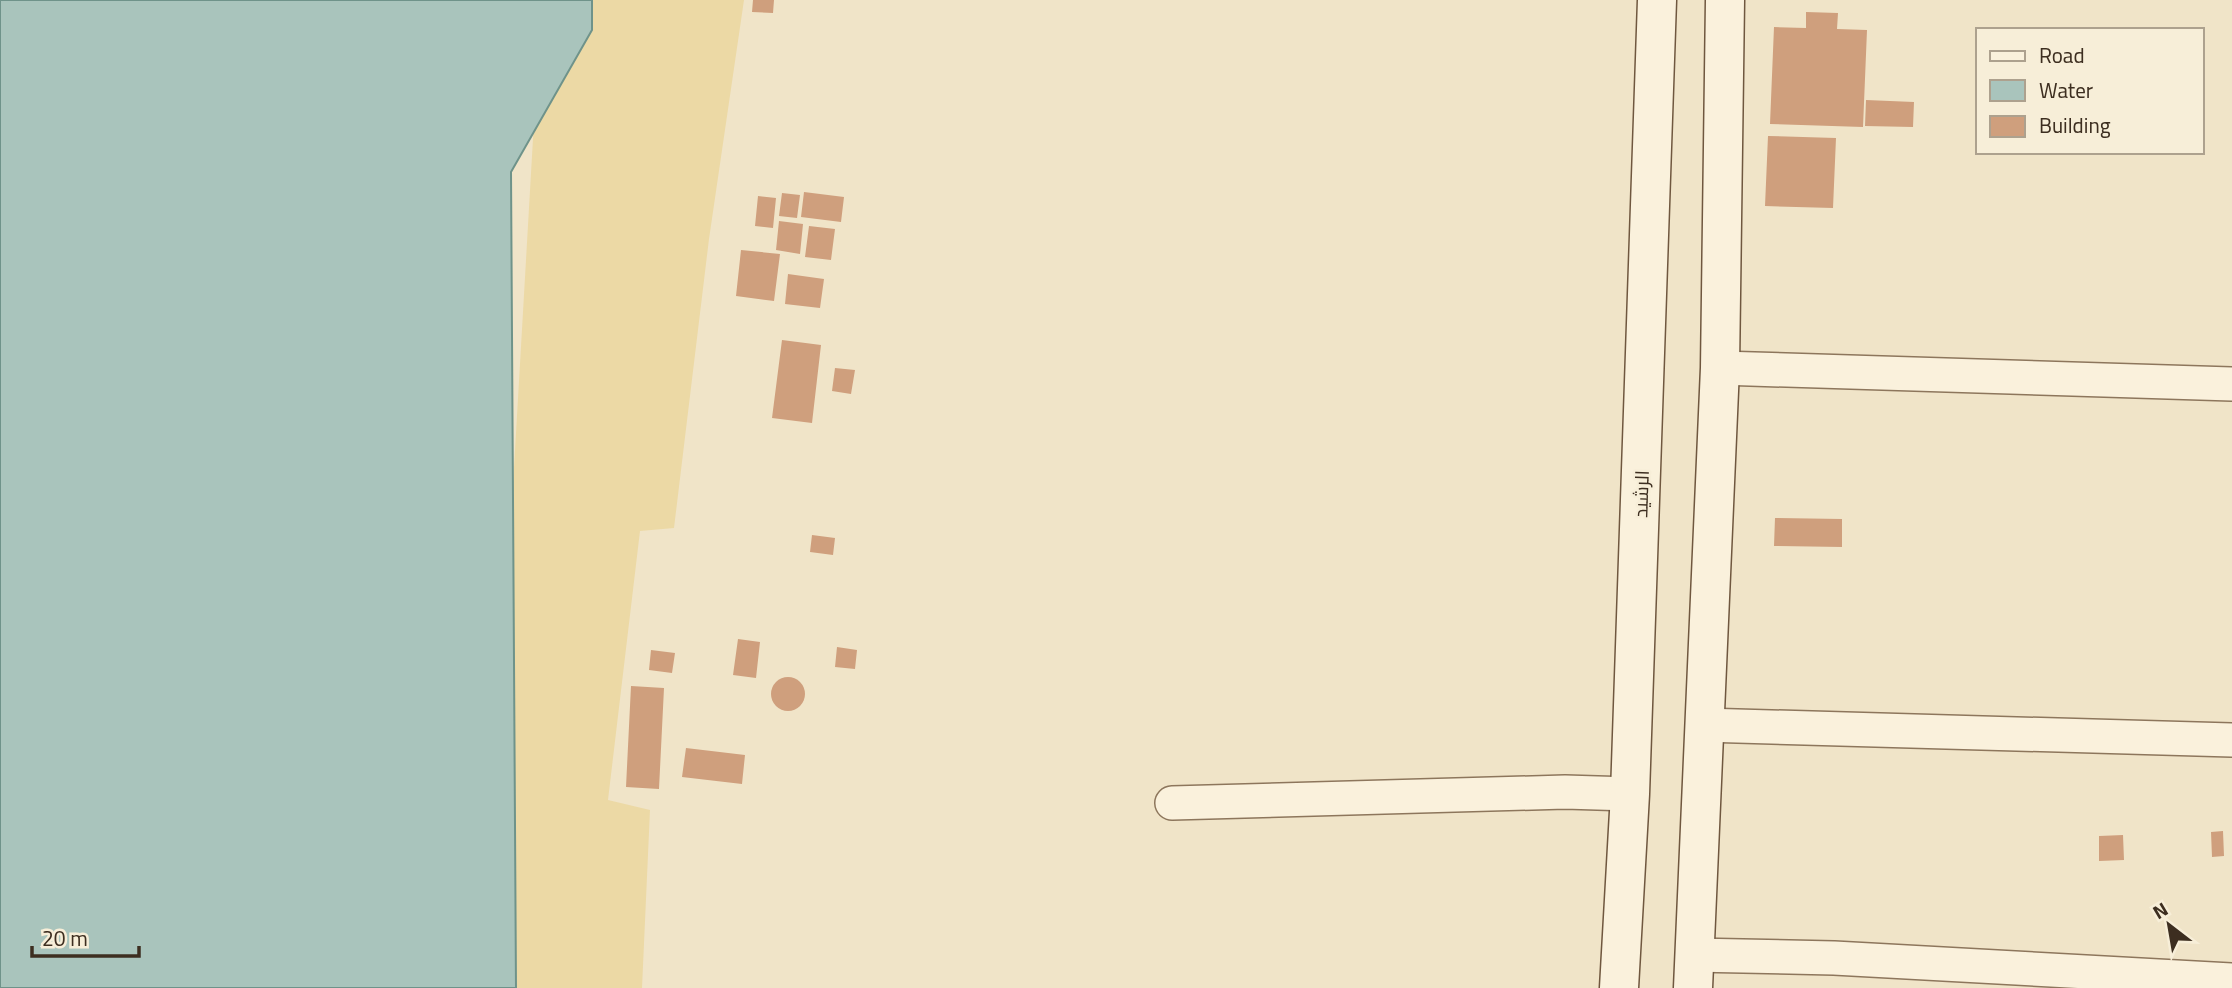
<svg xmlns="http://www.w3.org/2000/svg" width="2232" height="988" font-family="Georgia,Cairo,serif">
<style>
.sand{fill:#ecd9a5}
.water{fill:#a9c4bc;stroke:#6f938a;stroke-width:2}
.building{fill:#cf9f7d}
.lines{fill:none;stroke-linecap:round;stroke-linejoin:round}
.minor-casing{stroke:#8d765c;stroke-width:36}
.secondary-casing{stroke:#6f573f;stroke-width:41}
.minor{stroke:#faf1dc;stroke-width:33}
.secondary{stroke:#faf1dc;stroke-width:38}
.labels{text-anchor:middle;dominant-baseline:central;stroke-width:5;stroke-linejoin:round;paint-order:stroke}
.street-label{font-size:19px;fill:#3d2e20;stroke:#f7eed8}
</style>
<rect width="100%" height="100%" fill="#f0e4c8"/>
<path class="sand" d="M 541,0 L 744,0 L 709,239 L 674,528 L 640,531 L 608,800 L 650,810 L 642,988 L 484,988 Z"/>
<path class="water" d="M 0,0 L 592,0 L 592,30 L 511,172 L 516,988 L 0,988 Z"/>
<path class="building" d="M 753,0 L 774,0 L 773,13 L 752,12 Z
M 1806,12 L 1838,13 L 1837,29 L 1867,30 L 1863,127 L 1770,124 L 1774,27 L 1806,28 Z
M 1866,100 L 1914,102 L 1913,127 L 1865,126 Z
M 1768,136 L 1836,138 L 1833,208 L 1765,206 Z
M 804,192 L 844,197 L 841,222 L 801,217 Z
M 782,193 L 800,195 L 797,218 L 779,216 Z
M 758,196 L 776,198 L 773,228 L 755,226 Z
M 779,221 L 803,224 L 800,254 L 776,250 Z
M 809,226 L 835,229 L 831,260 L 805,257 Z
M 741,250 L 780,254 L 774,301 L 736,296 Z
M 788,274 L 824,279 L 820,308 L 785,304 Z
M 782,340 L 821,345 L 812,423 L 772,418 Z
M 835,368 L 855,370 L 851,394 L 832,391 Z
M 1775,518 L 1842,519 L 1842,547 L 1774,546 Z
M 812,535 L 835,538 L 833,555 L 810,552 Z
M 738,639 L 760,642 L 756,678 L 733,675 Z
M 837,647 L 857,650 L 855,669 L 835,667 Z
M 651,650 L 675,653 L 672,673 L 649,670 Z
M771 694a17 17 0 1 1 34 0a17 17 0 1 1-34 0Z
M 631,686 L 664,688 L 659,789 L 626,787 Z
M 686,748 L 745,755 L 742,784 L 682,777 Z
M 2223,831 L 2224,856 L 2212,857 L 2211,832 Z
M 2123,835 L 2124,860 L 2099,861 L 2099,836 Z"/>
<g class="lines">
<defs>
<path id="minor" d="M 1720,368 L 2232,384
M 1703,725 L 2232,740
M 1172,803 L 1565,792 L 1630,794
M 1693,955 L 1834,958 L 2232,980"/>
<path id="secondary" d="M 1619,988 L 1630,794 L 1657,0
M 1693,988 L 1720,368 L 1725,0"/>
</defs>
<use href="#minor" class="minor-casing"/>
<use href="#secondary" class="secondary-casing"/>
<use href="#minor" class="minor"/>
<use href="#secondary" class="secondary"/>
</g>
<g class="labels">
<g class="street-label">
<text transform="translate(1641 494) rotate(-88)">الرشيد</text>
</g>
</g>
<rect x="1976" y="28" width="228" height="126" fill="#f7eed8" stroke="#ada18e" stroke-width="2"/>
<rect x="1990" y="51" width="35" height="10" fill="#faf1dc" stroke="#ada18e" stroke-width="2"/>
<text x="2039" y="63" font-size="21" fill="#3d2e20">Road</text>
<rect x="1990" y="80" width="35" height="21" fill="#a9c4bc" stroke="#ada18e" stroke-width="2"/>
<text x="2039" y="98" font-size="21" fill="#3d2e20">Water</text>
<rect x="1990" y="116" width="35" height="21" fill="#cf9f7d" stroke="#ada18e" stroke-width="2"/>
<text x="2039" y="133" font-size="21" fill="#3d2e20">Building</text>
<g transform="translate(2169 925) rotate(329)" stroke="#f7eed8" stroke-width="5" paint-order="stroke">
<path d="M0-5L12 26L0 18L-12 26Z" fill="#3d2e20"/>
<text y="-10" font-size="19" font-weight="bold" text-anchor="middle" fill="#3d2e20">N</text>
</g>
<path d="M32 946v10h107v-10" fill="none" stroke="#3d2e20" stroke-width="3.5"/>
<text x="42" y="946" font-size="21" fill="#3d2e20" stroke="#f7eed8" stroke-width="5" paint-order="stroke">20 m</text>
</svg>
